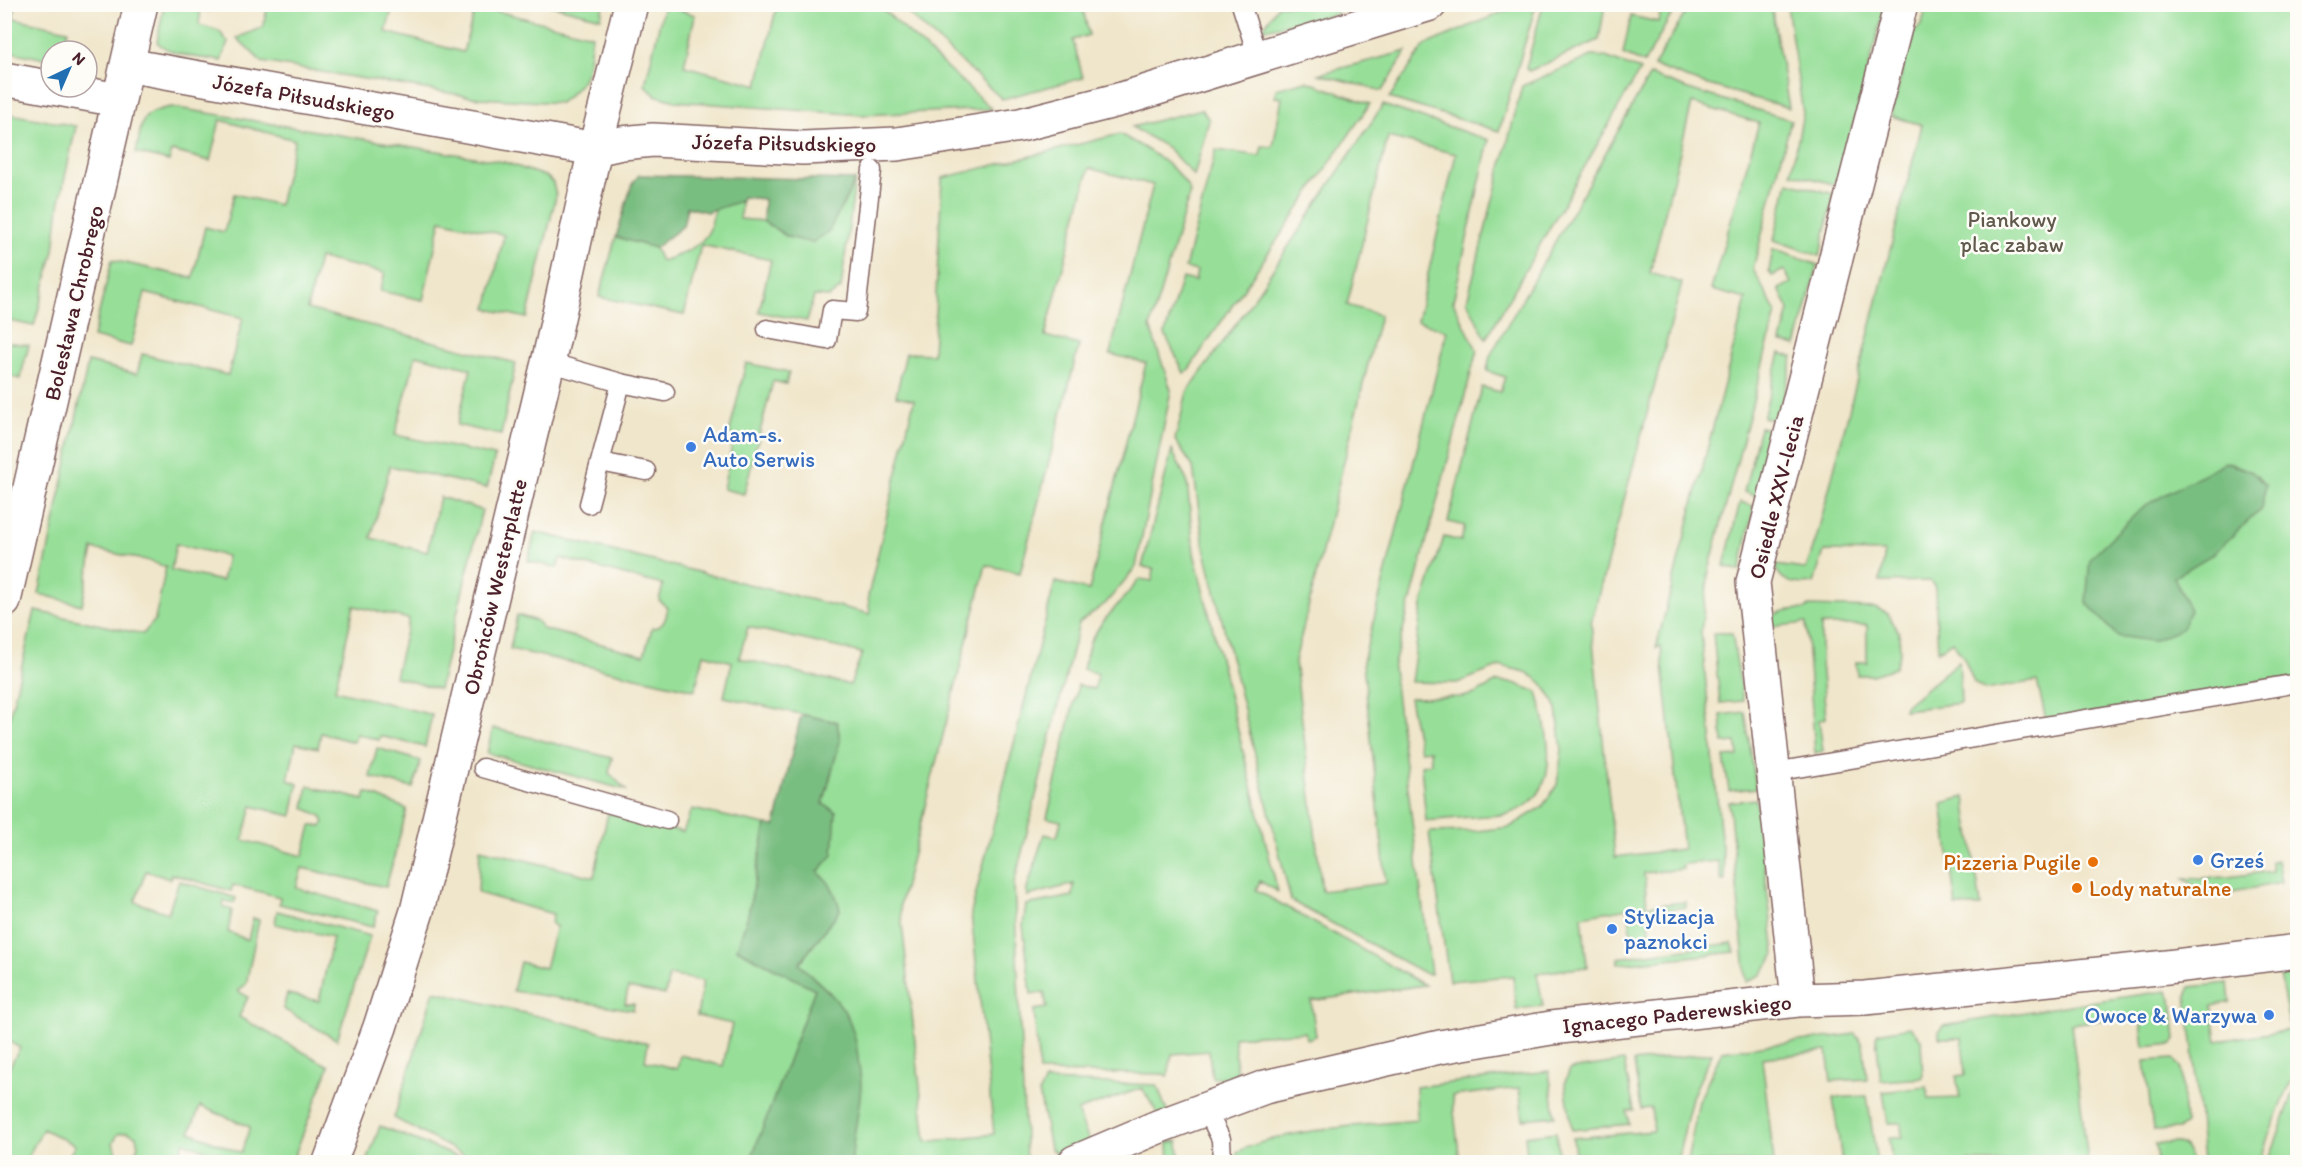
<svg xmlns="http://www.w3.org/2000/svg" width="2302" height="1167" font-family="Itim,sans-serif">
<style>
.green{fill:#97df99;stroke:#707f62;stroke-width:1.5;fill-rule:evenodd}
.forest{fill:#79be81;stroke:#626e56;stroke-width:1.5}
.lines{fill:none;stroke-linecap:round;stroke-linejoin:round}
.lane-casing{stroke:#846563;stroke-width:21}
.street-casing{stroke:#846563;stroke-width:36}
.lane{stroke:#fff;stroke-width:18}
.street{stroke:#fff;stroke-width:33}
.shop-dot{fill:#3f7fe0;stroke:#fdfcf7;stroke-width:2}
.food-dot{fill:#e8710a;stroke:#fdfcf7;stroke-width:2}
.labels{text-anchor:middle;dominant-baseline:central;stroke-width:5;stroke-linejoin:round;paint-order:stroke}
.street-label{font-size:22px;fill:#4a1f2b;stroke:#fdfcf7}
.park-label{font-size:22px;fill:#61594c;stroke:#fdfcf7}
.shop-label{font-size:22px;fill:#366cbe;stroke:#fdfcf7;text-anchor:start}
.food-label{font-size:22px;fill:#c56008;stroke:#fdfcf7;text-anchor:end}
</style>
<rect width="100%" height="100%" fill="#fdfcf7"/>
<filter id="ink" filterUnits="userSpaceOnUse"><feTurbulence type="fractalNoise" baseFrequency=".0167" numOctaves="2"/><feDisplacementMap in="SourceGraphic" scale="12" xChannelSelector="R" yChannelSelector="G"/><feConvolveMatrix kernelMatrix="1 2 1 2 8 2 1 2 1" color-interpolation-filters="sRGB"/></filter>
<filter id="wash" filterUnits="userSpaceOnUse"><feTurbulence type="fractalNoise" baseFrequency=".008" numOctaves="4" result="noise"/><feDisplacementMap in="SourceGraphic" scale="24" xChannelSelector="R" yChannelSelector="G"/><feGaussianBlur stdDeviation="1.35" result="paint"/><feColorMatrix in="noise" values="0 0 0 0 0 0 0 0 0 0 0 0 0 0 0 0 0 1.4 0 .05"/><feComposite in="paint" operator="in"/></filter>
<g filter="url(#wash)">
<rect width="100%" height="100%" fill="#f0e6cb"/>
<path class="green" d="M 1882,4 L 1885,7 L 1837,185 L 1791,173 L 1803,114 L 1787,5 Z
M 4,5 L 16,5 L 13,18 L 68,30 L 62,51 L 51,51 L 51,60 L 5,51 Z
M 211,5 L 209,11 L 201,7 L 199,25 L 219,31 L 228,42 L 221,61 C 201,57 172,57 157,42 L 164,5 Z
M 268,5 L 393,5 L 386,32 L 463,52 L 476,6 L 592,35 C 587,73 591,78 560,103 L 479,98 L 262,62 L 237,38 L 263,27 Z
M 550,5 L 603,5 L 601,18 Z
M 664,5 L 695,15 L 684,66 L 758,85 L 777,5 L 878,5 L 992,109 L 863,115 L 675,101 L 655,95 L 645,85 Z
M 899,5 L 1082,5 L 1089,35 L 1073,40 L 1083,78 L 1002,99 Z
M 1278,5 L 1336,5 L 1338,14 L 1265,29 L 1264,27 Z
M 1519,5 L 1536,5 L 1499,131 L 1389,98 L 1425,45 Z
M 1543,5 L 1605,5 L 1599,40 L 1529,71 L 1526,68 Z
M 1662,5 L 1677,5 L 1644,63 L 1623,54 L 1631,16 L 1658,22 Z
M 1690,5 L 1771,5 L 1789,108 L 1698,82 L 1654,66 Z
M 1927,5 L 2297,5 L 2297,683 L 2046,720 L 2037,681 L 1985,690 L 1974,683 L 1964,658 L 1952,641 L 1938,651 L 1935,587 L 1930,581 L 1880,582 L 1885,552 L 1824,551 L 1814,583 C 1796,585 1780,584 1775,565 L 1804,569 L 1807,567 L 1817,536 L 1922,125 L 1891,116 L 1911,36 L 1922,24 Z
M 1407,51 L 1382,91 L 1319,74 Z
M 1592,56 L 1605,57 L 1640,70 L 1486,339 L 1467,301 L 1522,86 Z
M 1650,75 L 1691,90 L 1791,120 L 1753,269 L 1776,313 L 1709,570 L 1701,632 L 1725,879 L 1724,881 L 1721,880 L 1718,861 L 1685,864 L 1682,865 L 1683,869 L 1644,873 L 1647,906 L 1686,902 L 1686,907 L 1648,912 L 1651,942 L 1633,944 L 1628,908 L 1582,916 L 1587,967 L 1537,973 L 1543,1006 L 1516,1009 L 1513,976 L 1449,981 L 1429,832 L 1477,831 L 1510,827 L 1542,807 L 1557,785 L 1562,750 L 1557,709 L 1550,694 L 1541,682 L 1526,672 L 1501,666 L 1457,683 L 1411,682 L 1422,605 L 1444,537 L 1461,541 L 1465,526 L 1448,522 L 1482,387 L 1500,392 L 1505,377 L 1487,371 L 1490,356 ZM 1692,103 L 1759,123 L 1711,290 L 1746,299 L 1656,648 L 1661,647 L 1683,849 L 1615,857 L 1591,623 L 1682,283 L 1650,273 Z
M 1306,81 L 1370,104 L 1189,369 L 1184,373 L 1165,334 L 1182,278 L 1195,281 L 1197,271 L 1185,268 L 1216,150 L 1260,156 L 1262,146 L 1273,147 L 1282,98 L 1275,97 L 1276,89 Z
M 1383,105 L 1489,140 L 1453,302 L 1477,350 L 1393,668 L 1431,974 L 1426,974 L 1291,901 L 1204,547 L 1193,467 L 1175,440 L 1187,392 L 1244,313 ZM 1388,137 L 1456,154 L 1417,321 L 1447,331 L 1363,662 L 1386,883 L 1322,891 L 1295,661 L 1380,315 L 1347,305 Z
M 171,107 L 504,162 L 547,177 L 553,183 L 556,196 L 527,318 L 487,309 L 504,235 L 441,220 L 423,300 L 380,291 L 385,273 L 319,258 L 307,309 L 516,363 L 501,435 L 457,425 L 471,369 L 416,355 L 395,435 L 495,456 L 487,488 L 390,466 L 371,538 L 427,552 L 440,497 L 482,510 L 439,689 L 395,677 L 409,619 L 354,606 L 335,690 L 432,715 L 425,747 L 380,736 L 379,740 L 357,734 L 354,742 L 321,733 L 318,748 L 296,743 L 288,780 L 298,784 L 292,816 L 252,806 L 243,840 L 303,856 L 311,826 L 322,826 L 324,823 L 321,816 L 304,808 L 308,786 L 364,800 L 366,792 L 407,809 L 386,887 L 302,868 L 296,888 L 378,911 L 373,927 L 279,904 L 280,897 L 233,885 L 231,891 L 172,874 L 170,879 L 146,871 L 135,902 L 168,913 L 179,881 L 236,898 L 234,903 L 224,901 L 223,907 L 232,910 L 228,932 L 248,940 L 253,918 L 259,920 L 246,984 L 238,991 L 248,997 L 239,1017 L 329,1066 L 292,1162 L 236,1162 L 184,1142 L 176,1162 L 66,1162 L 75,1145 L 43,1129 L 25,1162 L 5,1162 L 5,1075 L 20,1048 L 5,1039 L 5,736 L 35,611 L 143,634 L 155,620 L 166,567 L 146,560 L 93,549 L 82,605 L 39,594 L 88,362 L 137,374 L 142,354 L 228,375 L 243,318 L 145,293 L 131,346 L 93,337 L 112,260 L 193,278 L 205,227 L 224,232 L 234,194 L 279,205 L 295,140 L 220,120 L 210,161 L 172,151 L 169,161 L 136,153 C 143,122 137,113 171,107 ZM 176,544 L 227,556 L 222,581 L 171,570 ZM 200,1106 L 250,1127 L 241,1153 L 190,1132 ZM 127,1132 L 136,1136 L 138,1146 L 134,1154 L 124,1157 L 116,1152 L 113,1143 L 118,1134 Z
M 1202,109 L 1209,120 L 1194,176 L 1168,148 L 1132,127 Z
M 5,113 L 76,126 L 59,205 L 54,251 L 34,326 L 5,320 Z
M 1120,134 C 1143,147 1180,166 1190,192 L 1150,327 L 1171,390 L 1136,567 L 1106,603 L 1079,623 L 1014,884 L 1026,1162 L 852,1162 L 848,1016 L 829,992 L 799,964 L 840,910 C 836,894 831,882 818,872 L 823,804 L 840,741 L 837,722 L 724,697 L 732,662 L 704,654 L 695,690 L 510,649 L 517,615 L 537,621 L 543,629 L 644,655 L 652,628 C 664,628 667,617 667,608 L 659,600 L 663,585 L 560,558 L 557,568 L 528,561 L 535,532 L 870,614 L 868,596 L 914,400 L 896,396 L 906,353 L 933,354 L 942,178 ZM 1089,168 L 1153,185 L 1110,354 L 1146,363 L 1089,590 L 1055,582 L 971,913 L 994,1134 L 926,1142 L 900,905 L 986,565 L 1020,573 L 1079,345 L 1045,336 ZM 748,627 L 862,653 L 850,685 L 739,658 Z
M 855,180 L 841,288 L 829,297 L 814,296 L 807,321 L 759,312 L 771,260 L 701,245 L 684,315 L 599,297 L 616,237 L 655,248 L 661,261 C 677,257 701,247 709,231 C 712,224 712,215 716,208 L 741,201 L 740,219 L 763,221 L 788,237 L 842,207 Z
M 1788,182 L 1834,194 L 1820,256 L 1774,240 Z
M 1773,249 L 1818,265 L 1796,346 L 1781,342 L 1789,310 L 1779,289 L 1791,283 L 1784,270 L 1772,276 L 1769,271 Z
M 5,342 L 29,345 L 20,379 L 5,375 Z
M 1780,353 L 1793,357 L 1778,420 L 1763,418 Z
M 746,363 L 789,372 L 786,384 L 773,381 L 744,494 L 723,489 L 734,436 L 729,434 Z
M 1760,427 L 1775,431 L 1756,496 L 1744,492 Z
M 1172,450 L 1187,481 L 1194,553 L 1278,892 L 1260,881 L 1256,890 L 1425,985 L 1311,1001 L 1316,1036 L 1307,1039 L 1305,1032 L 1234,1037 L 1237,1077 L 1212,1078 L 1209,1051 L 1172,1054 L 1168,1076 L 1163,1074 L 1039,1072 L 1034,1010 L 1047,1008 L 1044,992 L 1031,994 L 1023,925 L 1026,905 L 1073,896 L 1074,884 L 1027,896 L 1027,889 L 1044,834 L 1057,837 L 1061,821 L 1047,818 L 1078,685 L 1094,689 L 1098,674 L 1083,669 L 1090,642 L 1101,624 L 1140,579 L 1152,581 L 1154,569 L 1142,567 Z
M 1740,502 L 1754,506 L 1740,571 L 1724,566 Z
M 1809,606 L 1875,608 L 1887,613 L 1899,632 L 1900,652 L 1895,668 L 1872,675 L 1857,675 L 1856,662 L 1867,662 L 1867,625 L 1821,625 L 1821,662 L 1826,718 L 1819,720 L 1823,751 L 1815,753 L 1806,623 L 1767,627 C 1771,610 1790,609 1806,609 Z
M 1713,633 L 1732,633 L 1743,701 L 1720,703 Z
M 1959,661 L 1961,703 L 1904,710 L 1905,706 Z
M 1497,682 L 1514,683 L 1537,692 C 1548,732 1565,796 1510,813 C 1503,816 1494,815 1486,816 C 1466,817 1446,819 1426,821 L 1421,765 L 1431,763 L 1430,750 L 1420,751 L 1409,698 L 1462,697 L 1475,694 Z
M 1745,712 L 1756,788 L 1729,791 L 1724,757 L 1738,756 L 1736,742 L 1723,743 L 1721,715 Z
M 493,728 L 612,758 L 609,773 L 626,790 L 487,753 Z
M 377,748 L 421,761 L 413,788 L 370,777 Z
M 1965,797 L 1981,906 L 1956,906 L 1942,803 Z
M 1756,799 L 1775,954 L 1761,975 L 1746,982 L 1729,802 Z
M 692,809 L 766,825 L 748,915 L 737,949 L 815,989 L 750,1162 L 477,1162 L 394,1118 L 434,991 L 648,1043 L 645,1061 L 677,1069 L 680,1055 L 723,1066 L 732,1024 L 697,1016 L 703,981 L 669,975 L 665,995 L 628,988 L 625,1004 L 634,1004 L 633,1010 L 513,991 L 520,962 L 545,968 L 556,926 L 551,924 L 553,914 L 478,893 L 480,849 L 594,877 L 608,813 L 683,832 Z
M 2277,860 L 2281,883 L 2211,896 L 2184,879 L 2228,877 L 2272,871 L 2271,861 Z
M 277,911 L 370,936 L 337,1040 L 283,1009 L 287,994 L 319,1001 L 333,937 L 275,924 Z
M 1732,943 L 1735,952 L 1618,964 L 1618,958 Z
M 2297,973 L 2297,1066 L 2268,1137 L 2260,1162 L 2203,1162 L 2194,1057 L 2186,996 L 2190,987 L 2228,983 L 2230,1002 L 2212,1006 L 2217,1041 L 2290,1030 L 2280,975 Z
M 2167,991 L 2172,999 L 2176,1040 L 2173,1044 L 2144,1047 L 2140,1015 L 2071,1024 L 2088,1162 L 1892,1162 L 1889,1138 L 1902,1138 L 1901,1123 L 1888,1123 L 1883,1092 L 1927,1087 L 1929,1099 L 1960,1098 L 1956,1076 L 1965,1075 L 1962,1038 L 1939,1038 L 1939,1031 L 1943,1026 C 2018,1013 2092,1001 2167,991 Z
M 1910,1027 L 1921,1039 L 1923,1078 L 1881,1081 L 1876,1037 L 1878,1033 Z
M 1855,1034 L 1863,1044 L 1867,1079 L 1831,1081 L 1827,1051 L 1762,1058 L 1774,1162 L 1687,1162 L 1699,1101 L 1722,1051 Z
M 1712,1053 L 1692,1097 L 1677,1162 L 1589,1162 L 1587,1154 L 1575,1155 L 1573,1138 L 1654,1131 L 1651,1108 L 1641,1109 L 1634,1062 Z
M 2173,1059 L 2181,1067 L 2185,1124 L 2178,1129 L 2153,1130 L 2145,1061 Z
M 1624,1061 L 1634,1110 L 1627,1111 L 1629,1124 L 1572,1130 L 1565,1082 L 1570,1069 Z
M 1549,1071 L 1555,1116 L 1523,1119 L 1519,1088 L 1452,1096 L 1460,1162 L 1238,1162 L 1237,1152 C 1285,1128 1363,1126 1417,1120 L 1416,1087 Z
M 1045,1081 L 1157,1085 L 1167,1112 L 1159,1116 L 1142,1088 L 1077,1111 L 1090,1143 L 1059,1156 L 1050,1148 L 1039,1092 Z
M 2297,1083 L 2297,1162 L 2268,1162 Z
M 1867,1096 L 1877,1162 L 1842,1162 L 1833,1098 Z
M 380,1126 L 471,1162 L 367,1162 Z
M 1556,1132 L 1560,1162 L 1528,1162 L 1525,1136 Z
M 1178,1141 L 1180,1162 L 1169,1162 L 1168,1142 Z
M 2177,1143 C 2187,1145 2189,1153 2190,1162 L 2157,1162 L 2155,1144 Z"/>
<path class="forest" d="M 639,175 L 855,180 L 829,231 L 812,243 L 788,237 L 763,221 L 764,199 L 742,197 L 741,201 L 707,212 L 687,207 L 683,226 L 655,248 L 616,237 L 632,184 Z
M 2225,462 L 2252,472 L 2266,485 L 2261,509 L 2213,554 L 2174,577 L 2190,610 L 2182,629 L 2152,641 L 2117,636 L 2086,602 L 2090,558 L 2144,506 Z
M 804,715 L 837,722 L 840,741 L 823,804 L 836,812 L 833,855 L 818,872 C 831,882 836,894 840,910 L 799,964 C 834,998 853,1006 858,1058 C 859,1067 861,1076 861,1085 C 860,1111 852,1136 852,1162 L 750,1162 L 815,989 L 737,949 L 748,915 L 766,825 L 775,826 L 800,719 Z"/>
</g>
<g filter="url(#ink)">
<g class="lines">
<defs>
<path id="lane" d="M 1241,4 L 1258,58
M 767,329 L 827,340 L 832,310 L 856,312 L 872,170
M 548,362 L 621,383 L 589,504
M 621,383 L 665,392
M 600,462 L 646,471
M 483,768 L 667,820
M 1774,772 L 2298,683
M 1206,1109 L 1221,1139 L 1222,1162"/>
<path id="street" d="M 127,65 L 595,149 L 622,143 L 653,140 L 803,148 L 897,144 L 1020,125 L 1122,99 L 1430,4
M 4,79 L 118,100
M 4,601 L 141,4
M 1798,1000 L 1753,582 L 1901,4
M 330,1162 L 380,1027 L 417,911 L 551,350 L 595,149 L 631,4
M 1075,1162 L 1160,1126 L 1265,1087 L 1440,1047 L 1551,1028 L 1798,1000 L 1865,998 L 2167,967 L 2298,951"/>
</defs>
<use href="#lane" class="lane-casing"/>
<use href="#street" class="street-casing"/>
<use href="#lane" class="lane"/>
<use href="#street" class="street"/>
</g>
</g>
<g class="shop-dot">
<circle cx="691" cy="447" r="6"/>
<circle cx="2198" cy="860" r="6"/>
<circle cx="1612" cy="929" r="6"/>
<circle cx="2269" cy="1015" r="6"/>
</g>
<g class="food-dot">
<circle cx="2093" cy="862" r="6"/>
<circle cx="2077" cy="888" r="6"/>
</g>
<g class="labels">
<g class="street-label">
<text transform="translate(304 97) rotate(10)">Józefa Piłsudskiego</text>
<text transform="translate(784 143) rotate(1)">Józefa Piłsudskiego</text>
<text transform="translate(74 303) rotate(-77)">Bolesława Chrobrego</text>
<text transform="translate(1776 497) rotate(-76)">Osiedle XXV-lecia</text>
<text transform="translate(495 587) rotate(-77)">Obrońców Westerplatte</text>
<text transform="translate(1677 1014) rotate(-6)">Ignacego Paderewskiego</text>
</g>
<g class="park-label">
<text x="2012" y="219">Piankowy<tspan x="2012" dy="25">plac zabaw</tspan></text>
</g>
<g class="shop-label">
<text x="703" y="434">Adam-s.<tspan x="703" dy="25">Auto Serwis</tspan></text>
<text x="2210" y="860">Grześ</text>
<text x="1624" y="916">Stylizacja<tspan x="1624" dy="25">paznokci</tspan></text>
<text x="2257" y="1015" text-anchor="end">Owoce &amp; Warzywa</text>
</g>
<g class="food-label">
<text x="2081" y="862">Pizzeria Pugile</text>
<text x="2089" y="888" text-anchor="start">Lody naturalne</text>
</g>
</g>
<rect width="2302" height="1167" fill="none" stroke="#fdfcf7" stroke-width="24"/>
<g transform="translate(69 69) rotate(44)"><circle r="28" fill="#fdfcf7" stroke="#b5a4a5" stroke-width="1.5"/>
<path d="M0-4.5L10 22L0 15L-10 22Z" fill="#1f6fb2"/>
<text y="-9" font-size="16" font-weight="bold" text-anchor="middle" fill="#4a1f2b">N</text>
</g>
</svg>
